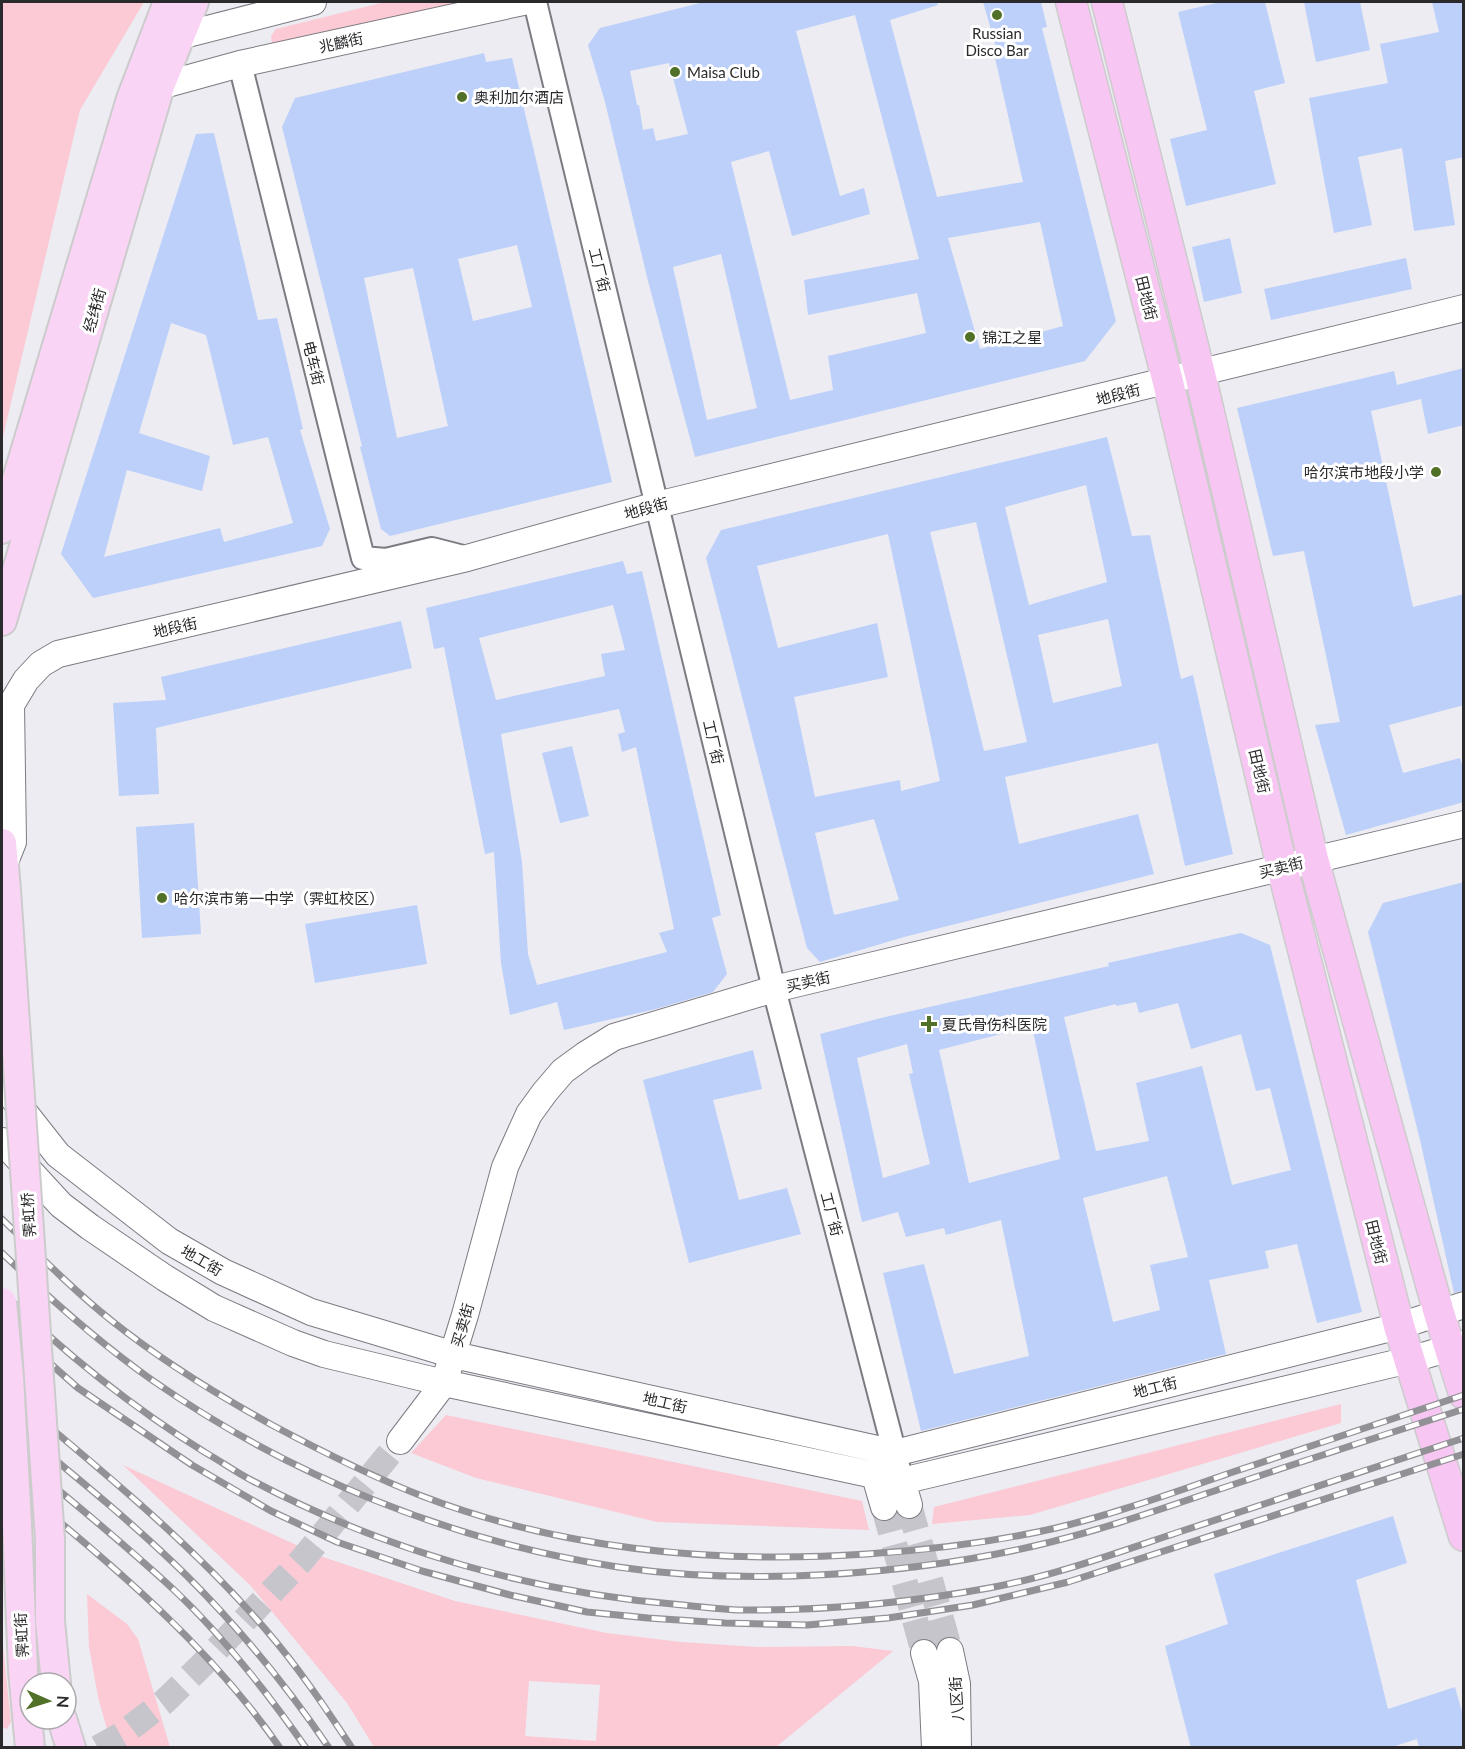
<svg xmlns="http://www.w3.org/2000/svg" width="1465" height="1749" font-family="Lato,'Noto Sans SC',sans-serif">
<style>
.green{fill:#fbcad4;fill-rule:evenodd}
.building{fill:#bcd0f9;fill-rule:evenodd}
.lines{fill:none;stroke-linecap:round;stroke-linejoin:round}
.secondary-tunnel{stroke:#c6c5cb;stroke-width:26;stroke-dasharray:26 13;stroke-linecap:butt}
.tertiary-casing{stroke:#7d7b82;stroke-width:26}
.secondary-casing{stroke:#7d7b82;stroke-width:28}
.primary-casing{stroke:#ccc;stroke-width:32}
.trunk-casing{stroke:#ccc;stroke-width:33}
.tertiary{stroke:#fff;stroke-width:22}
.secondary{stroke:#fff;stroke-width:26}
.primary{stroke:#f9d4f5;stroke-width:28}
.trunk{stroke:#f7c6f2;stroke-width:30}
.rail-casing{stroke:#929196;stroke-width:7}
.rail{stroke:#fff;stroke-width:4.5;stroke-dasharray:14;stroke-linecap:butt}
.primary-bridge-casing{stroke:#ccc;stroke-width:32;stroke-linecap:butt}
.primary-bridge{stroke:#f9d4f5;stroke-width:28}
.poi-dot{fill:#517128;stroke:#fff;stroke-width:2}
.labels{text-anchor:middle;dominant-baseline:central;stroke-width:6;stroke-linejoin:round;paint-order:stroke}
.poi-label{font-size:15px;fill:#2a292c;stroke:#fff;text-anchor:start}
.street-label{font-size:15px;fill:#2a292c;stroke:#fff}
</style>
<rect width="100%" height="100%" fill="#edecf3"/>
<path class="green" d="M 2,2 L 144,2 L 80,110 L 2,441 Z
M 385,2 L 483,2 L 272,45 L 271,36 L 276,29 Z
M 1341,1404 L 1341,1423 L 1030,1515 L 932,1524 L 934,1507 Z
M 446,1415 L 862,1501 L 869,1530 L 657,1522 L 476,1478 L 411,1453 Z
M 123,1465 L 320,1556 L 455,1601 L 607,1633 L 681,1642 L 758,1647 L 852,1646 L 893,1651 L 776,1747 L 374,1747 L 347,1703 L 250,1585 ZM 529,1681 L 600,1685 L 596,1741 L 525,1736 Z
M 87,1594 L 127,1624 L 138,1639 L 170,1747 L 112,1747 L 98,1697 L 89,1647 Z
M 3,1646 L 11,1722 L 7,1729 L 2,1727 L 2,1647 Z"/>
<path class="building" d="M 704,2 L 937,2 L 938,5 L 890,20 L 937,197 L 1023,182 L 995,58 L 999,57 L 983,2 L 1041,2 L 1047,27 L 1042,28 L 1116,321 L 1085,361 L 695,457 L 648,281 L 605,102 L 588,45 L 600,28 ZM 855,15 L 919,259 L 804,280 L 808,315 L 917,293 L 926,333 L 828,356 L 833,390 L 790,400 L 731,162 L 769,151 L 792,236 L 870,214 L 864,188 L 840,196 L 796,31 ZM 669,63 L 688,134 L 656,141 L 653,128 L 643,130 L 639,105 L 637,105 L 630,71 ZM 1040,222 L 1063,326 L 980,349 L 948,238 ZM 721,254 L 757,408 L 707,420 L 673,267 Z
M 1221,2 L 1265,2 L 1285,83 L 1254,91 L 1276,184 L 1186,206 L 1170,139 L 1207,130 L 1178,12 Z
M 1304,2 L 1360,2 L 1370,50 L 1316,62 Z
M 1432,2 L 1464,2 L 1464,157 L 1445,161 L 1455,225 L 1414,231 L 1402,148 L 1358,157 L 1372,225 L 1334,233 L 1309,98 L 1388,83 L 1380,44 L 1439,32 Z
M 484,53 L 486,62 L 512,58 L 612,482 L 390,536 L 381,529 L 360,447 L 362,446 L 282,127 L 295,98 ZM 517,245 L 532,307 L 473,321 L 458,259 ZM 413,268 L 448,426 L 397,438 L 364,278 Z
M 214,133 L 258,320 L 277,318 L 303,429 L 300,430 L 330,529 L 322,546 L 93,598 L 61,554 L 196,134 ZM 171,323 L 206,335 L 233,445 L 268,437 L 293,523 L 224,542 L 220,528 L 104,557 L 127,470 L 202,491 L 210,456 L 139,433 Z
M 1230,238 L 1242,293 L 1204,302 L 1192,247 Z
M 1406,258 L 1412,289 L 1271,320 L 1264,289 Z
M 1464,368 L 1464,425 L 1428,434 L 1421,399 L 1371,411 L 1413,607 L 1464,594 L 1464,705 L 1389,725 L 1403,773 L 1460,758 L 1464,771 L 1464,802 L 1346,835 L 1315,725 L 1340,722 L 1304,551 L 1273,556 L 1237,408 L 1394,371 L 1397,385 Z
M 1107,437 L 1132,536 L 1150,535 L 1181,679 L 1193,675 L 1233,854 L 1185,866 L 1158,743 L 1005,777 L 1019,844 L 1138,814 L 1154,874 L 904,937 L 820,962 L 807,948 L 706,558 L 721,530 ZM 1086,485 L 1107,582 L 1029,605 L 1005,507 ZM 976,522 L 1027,742 L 984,751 L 930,532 ZM 888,534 L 940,781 L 901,791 L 900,780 L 815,797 L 794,697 L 888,677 L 877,623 L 778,648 L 757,566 ZM 1108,619 L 1122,686 L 1053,703 L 1038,635 ZM 874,819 L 899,900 L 834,915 L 815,833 Z
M 623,561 L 627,574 L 642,571 L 721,915 L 712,918 L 727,974 L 713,992 L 656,1009 L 564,1030 L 557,1002 L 510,1015 L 501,963 L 494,852 L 485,854 L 444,647 L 434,649 L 426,608 ZM 613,605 L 625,650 L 601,654 L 605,676 L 496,700 L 479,638 ZM 619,709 L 625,732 L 618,734 L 622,752 L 636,747 L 674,929 L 659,933 L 667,952 L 537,985 L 528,954 L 522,862 L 501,734 Z
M 401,621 L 412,668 L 156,728 L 159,794 L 119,796 L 113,703 L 166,700 L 161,677 Z
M 572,746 L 589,816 L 560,823 L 542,753 Z
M 194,823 L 201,934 L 142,938 L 136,827 Z
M 1464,882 L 1464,1290 L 1454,1293 L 1420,1140 L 1368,932 L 1383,903 Z
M 417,905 L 427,964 L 315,983 L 305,924 Z
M 1241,933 L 1270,945 L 1362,1312 L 1317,1323 L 1297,1244 L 1265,1251 L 1269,1268 L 1209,1280 L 1226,1354 L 921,1431 L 883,1273 L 924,1264 L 954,1374 L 1029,1356 L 1001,1220 L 946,1235 L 944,1228 L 906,1237 L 898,1212 L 862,1222 L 820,1034 L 881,1018 L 1109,966 L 1108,963 ZM 1136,1002 L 1139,1013 L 1178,1003 L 1191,1049 L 1241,1034 L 1256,1091 L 1270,1088 L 1291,1170 L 1232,1185 L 1202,1066 L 1136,1083 L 1149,1141 L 1096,1151 L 1064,1017 L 1116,1004 L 1116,1006 ZM 1032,1026 L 1060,1159 L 969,1183 L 939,1050 ZM 907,1044 L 913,1073 L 909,1074 L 930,1164 L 883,1178 L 857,1058 ZM 1167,1176 L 1188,1257 L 1150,1265 L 1160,1310 L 1113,1322 L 1083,1198 Z
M 753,1050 L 762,1089 L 713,1100 L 739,1200 L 787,1188 L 801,1234 L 689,1263 L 643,1080 Z
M 1393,1516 L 1407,1563 L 1356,1580 L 1388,1709 L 1455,1687 L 1464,1719 L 1464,1748 L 1419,1748 L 1417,1739 L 1389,1748 L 1191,1748 L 1165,1646 L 1228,1624 L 1214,1574 Z"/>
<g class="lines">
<path class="secondary-tunnel" d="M 909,1505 L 950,1651
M 884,1507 L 924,1653
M 98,1748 L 121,1735 L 164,1702 L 201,1666 L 301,1561 L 400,1441"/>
<defs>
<path id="tertiary" d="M 535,2 L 774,989 L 902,1481
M 240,64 L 363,558 L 386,560 L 432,549 L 467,558"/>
<path id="secondary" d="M 166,42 L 180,36 L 313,2
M 160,86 L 240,64 L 523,2
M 3,867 L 13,842 L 11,705 L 26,680 L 41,664 L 58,654 L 467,558 L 657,505 L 1464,308
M 2,1084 L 58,1155 L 169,1241 L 223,1272 L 311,1312 L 454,1355 L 895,1453 L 1399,1326 L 1464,1305
M 2,1141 L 61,1205 L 90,1227 L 165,1278 L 214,1308 L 293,1343 L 324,1354 L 444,1383 L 902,1481 L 1409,1360 L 1464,1344
M 400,1441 L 444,1383 L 465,1315 L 505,1167 L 529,1114 L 545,1092 L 563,1071 L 585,1055 L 614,1037 L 774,989 L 1464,824
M 902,1481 L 909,1505
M 884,1507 L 875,1476 L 885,1465
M 950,1651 L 957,1684 L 958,1748
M 924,1653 L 932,1681 L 935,1748"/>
<path id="primary" d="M 2,529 L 131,99 L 168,2
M 2,621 L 160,86 L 194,2
M 2,843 L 6,890
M 17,1523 L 23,1671 L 30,1748
M 50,1540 L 50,1621 L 56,1683
M 62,1719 L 71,1748"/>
<path id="trunk" d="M 1071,2 L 1168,382 L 1282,867 L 1399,1326 L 1464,1536
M 1107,2 L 1200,374 L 1313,859 L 1439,1313 L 1464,1394"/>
</defs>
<use href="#tertiary" class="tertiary-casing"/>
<use href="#secondary" class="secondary-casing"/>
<use href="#primary" class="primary-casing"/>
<use href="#trunk" class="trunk-casing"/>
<use href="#tertiary" class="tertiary"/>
<use href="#secondary" class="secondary"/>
<use href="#primary" class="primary"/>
<use href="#trunk" class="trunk"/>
<defs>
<path id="rail" d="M 2,1219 C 38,1254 73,1290 112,1321 C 162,1361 216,1394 272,1425 C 321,1451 370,1476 422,1496 C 563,1550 717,1564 867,1554 C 930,1550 994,1542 1056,1528 C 1115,1514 1172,1493 1230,1473 C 1308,1447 1386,1421 1464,1395
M 2,1253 C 49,1298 98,1342 152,1380 C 290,1476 452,1542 618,1567 C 747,1586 908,1575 1034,1546 C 1099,1531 1161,1509 1223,1488 C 1303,1461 1383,1435 1464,1409
M 2,1292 C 64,1353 132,1407 206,1453 C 222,1462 237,1473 253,1481 C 386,1551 533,1593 683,1605 C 701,1607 720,1609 738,1610 C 822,1611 907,1603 989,1588 C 1054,1576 1116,1553 1179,1532 C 1274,1501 1368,1469 1464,1438
M 2,1321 L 78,1388 L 192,1465 L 271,1511 L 337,1542 L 422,1571 L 510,1595 L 587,1612 L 648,1618 L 725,1623 L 807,1625 L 888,1618 L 973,1605 L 1068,1582 L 1464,1454
M 2,1387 C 93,1464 188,1539 266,1630 C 298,1667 325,1707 352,1748
M 2,1416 C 65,1468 129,1519 187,1576 C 240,1629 287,1686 329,1748
M 2,1443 C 59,1491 118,1538 173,1589 C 223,1636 267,1692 306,1748
M 2,1474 C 102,1557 205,1639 280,1748"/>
</defs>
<use href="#rail" class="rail-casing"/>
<use href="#rail" class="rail"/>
<defs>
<path id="primary-bridge" d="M 6,890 L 50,1540
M 2,1302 L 9,1377 L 17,1523"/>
</defs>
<use href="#primary-bridge" class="primary-bridge-casing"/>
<use href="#primary-bridge" class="primary-bridge"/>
</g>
<g class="poi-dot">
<circle cx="997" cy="15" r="6"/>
<circle cx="675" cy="72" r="6"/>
<circle cx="462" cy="97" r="6"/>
<circle cx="970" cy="337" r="6"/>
<circle cx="1436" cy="472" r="6"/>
<circle cx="162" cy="898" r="6"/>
<path d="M926 1015h6v6h6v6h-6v6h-6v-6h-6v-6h6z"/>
</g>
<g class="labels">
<g class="poi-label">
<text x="997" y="33" text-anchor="middle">Russian<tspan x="997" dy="17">Disco Bar</tspan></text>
<text x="687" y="72">Maisa Club</text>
<text x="474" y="97">奥利加尔酒店</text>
<text x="982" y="337">锦江之星</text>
<text x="1424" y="472" text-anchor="end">哈尔滨市地段小学</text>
<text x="174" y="898">哈尔滨市第一中学（霁虹校区）</text>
<text x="942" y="1024">夏氏骨伤科医院</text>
</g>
<g class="street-label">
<text transform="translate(341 42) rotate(-12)">兆麟街</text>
<text transform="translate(600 270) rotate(76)">工厂街</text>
<text transform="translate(1147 298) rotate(76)">田地街</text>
<text transform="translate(94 310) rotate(-74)">经纬街</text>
<text transform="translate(314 363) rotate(76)">电车街</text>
<text transform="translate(1118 394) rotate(-14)">地段街</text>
<text transform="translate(646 508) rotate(-15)">地段街</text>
<text transform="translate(175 627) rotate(-13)">地段街</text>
<text transform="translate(714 742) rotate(77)">工厂街</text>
<text transform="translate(1260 771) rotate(77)">田地街</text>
<text transform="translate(1281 867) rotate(-14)">买卖街</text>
<text transform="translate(808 981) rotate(-13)">买卖街</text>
<text transform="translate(832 1214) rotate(75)">工厂街</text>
<text transform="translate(28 1215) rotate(-94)">霁虹桥</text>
<text transform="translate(1377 1242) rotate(76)">田地街</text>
<text transform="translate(202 1260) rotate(30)">地工街</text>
<text transform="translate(462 1325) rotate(-74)">买卖街</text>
<text transform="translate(1155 1387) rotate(-14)">地工街</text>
<text transform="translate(665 1402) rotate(13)">地工街</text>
<text transform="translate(21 1635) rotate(-93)">霁虹街</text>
<text transform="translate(956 1699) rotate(-94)">八区街</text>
</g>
</g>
<rect width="1465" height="1749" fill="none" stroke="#2a292c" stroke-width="6"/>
<g transform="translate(48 1701) rotate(93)"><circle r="28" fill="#ffffff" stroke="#aaa9ab" stroke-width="1.5"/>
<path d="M0-4.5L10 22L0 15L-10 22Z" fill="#517128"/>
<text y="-9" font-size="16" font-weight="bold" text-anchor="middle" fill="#2a292c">N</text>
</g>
</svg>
